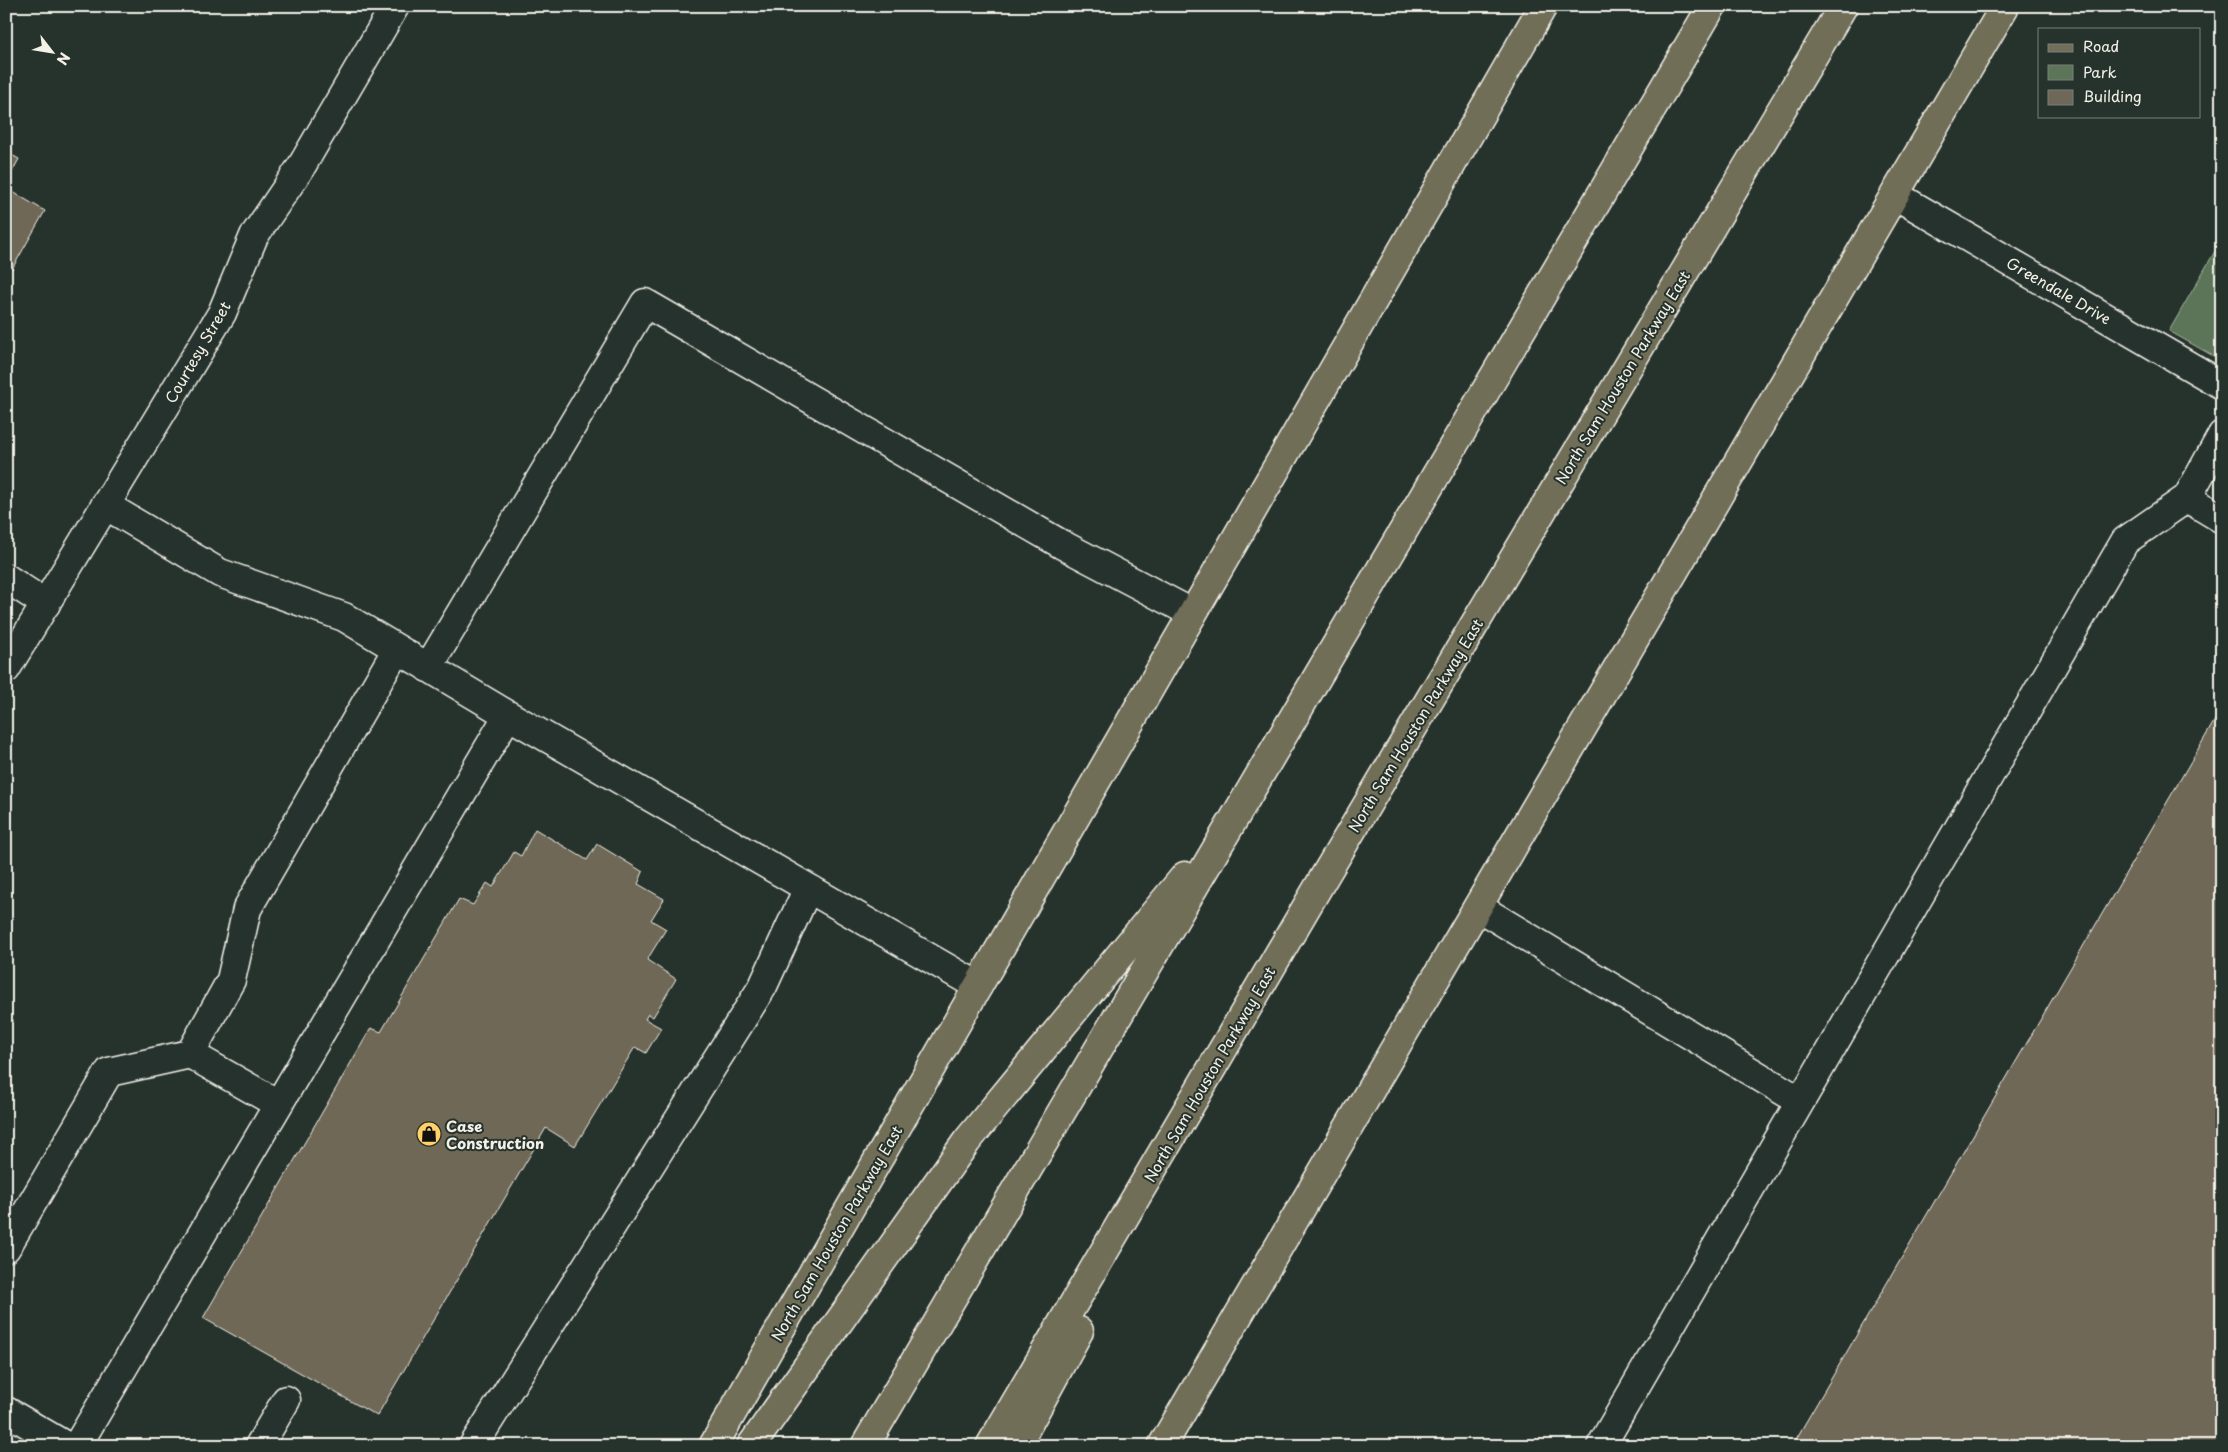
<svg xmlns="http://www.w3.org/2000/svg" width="2228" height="1452" font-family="'Playpen Sans',sans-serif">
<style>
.green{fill:#5c7458;stroke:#a8b2a0}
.building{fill:#6f6757;stroke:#f4f1e8}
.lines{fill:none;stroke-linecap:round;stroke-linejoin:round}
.minor-casing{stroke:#f4f1e8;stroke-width:31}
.major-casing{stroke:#f4f1e8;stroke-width:31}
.highway-casing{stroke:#f4f1e8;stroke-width:31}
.minor{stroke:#26332d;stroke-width:28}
.major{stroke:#716e59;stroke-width:28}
.highway{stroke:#716e59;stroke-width:28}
.labels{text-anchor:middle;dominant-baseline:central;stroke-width:4;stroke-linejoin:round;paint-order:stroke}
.street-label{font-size:15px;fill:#f4f1e8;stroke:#26332d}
.poi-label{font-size:15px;font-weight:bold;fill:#f4f1e8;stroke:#26332d;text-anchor:start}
</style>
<rect width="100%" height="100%" fill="#26332d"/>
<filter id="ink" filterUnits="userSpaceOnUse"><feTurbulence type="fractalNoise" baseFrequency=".02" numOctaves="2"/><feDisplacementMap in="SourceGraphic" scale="10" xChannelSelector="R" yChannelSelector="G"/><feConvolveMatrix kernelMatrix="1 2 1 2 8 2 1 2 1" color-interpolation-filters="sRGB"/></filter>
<g filter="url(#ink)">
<path class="green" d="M 2222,239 L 2222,361 L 2169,331 Z"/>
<path class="building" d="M 6,152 L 19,159 L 6,183 Z
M 6,188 L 45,211 L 12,269 L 6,266 Z
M 2222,708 L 2222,1446 L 1792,1446 Z
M 535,829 L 587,860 L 597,844 L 643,872 L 638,884 L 664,899 L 651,920 L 666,929 L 647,960 L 676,979 L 653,1017 L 648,1014 L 645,1019 L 661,1028 L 646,1053 L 635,1047 L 575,1146 L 546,1128 L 377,1416 L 203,1318 L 371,1028 L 381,1032 L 459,899 L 473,905 L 487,883 L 493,887 L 514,852 L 521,856 Z"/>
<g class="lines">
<defs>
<path id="minor" d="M 1895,195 L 2222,385
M 2222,435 L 2187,498 L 2222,519
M 105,505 L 220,573 L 344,617 L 508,715
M 6,578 L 46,604
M 428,668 L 645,303 L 1061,544 L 1192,613
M 6,669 L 222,313 L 254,236 L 301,167 L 395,6
M 1478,907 L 1800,1101
M 190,1054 L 231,980 L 247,909 L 397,649
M 6,1248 L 109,1072 L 190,1054 L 278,1104
M 6,1411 L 66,1446
M 77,1446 L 508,715 L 978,986
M 259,1446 L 286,1400
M 473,1446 L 763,986 L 808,888
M 1601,1446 L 2125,541 L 2187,498"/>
<path id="major" d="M 713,1446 L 1543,6
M 1162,1446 L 2005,6"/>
<path id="highway" d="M 751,1446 L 967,1141 L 1185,876
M 865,1446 L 1712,6
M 990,1446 L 1327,872 L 1843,6
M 1016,1446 L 1079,1331"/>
</defs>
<use href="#minor" class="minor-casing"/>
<use href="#major" class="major-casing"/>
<use href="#highway" class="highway-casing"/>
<use href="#minor" class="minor"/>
<use href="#major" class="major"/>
<use href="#highway" class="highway"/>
</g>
</g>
<defs>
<symbol id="shop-disc" viewBox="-11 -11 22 22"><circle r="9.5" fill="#ffd166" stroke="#26332d"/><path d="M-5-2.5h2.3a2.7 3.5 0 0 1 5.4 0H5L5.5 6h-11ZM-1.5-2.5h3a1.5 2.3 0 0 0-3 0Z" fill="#111"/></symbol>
</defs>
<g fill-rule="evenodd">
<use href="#shop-disc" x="415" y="1120" width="28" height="28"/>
</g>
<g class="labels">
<g class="street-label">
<text transform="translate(2059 290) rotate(30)">Greendale Drive</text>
<text transform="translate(197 352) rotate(-60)">Courtesy Street</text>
<text transform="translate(1622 377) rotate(-59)">North Sam Houston Parkway East</text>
<text transform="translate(1415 725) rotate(-59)">North Sam Houston Parkway East</text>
<text transform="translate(1209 1074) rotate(-60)">North Sam Houston Parkway East</text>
<text transform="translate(836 1233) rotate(-60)">North Sam Houston Parkway East</text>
</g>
<g class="poi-label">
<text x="446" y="1125">Case<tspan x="446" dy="17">Construction</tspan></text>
</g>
</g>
<rect width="2228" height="1452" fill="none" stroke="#26332d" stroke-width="25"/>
<rect x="12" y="12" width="2203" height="1427" fill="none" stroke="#f4f1e8" stroke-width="2" filter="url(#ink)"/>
<rect x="2038" y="28" width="162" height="90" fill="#26332d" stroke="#787f78"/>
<rect x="2048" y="44" width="25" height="8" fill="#716e59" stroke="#787f78"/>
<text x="2083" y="52" font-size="15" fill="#f4f1e8">Road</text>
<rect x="2048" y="65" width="25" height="15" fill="#5c7458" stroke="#787f78"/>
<text x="2083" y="78" font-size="15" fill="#f4f1e8">Park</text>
<rect x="2048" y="90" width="25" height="15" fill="#6f6757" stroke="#787f78"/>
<text x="2083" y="102" font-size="15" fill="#f4f1e8">Building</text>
<g transform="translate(52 52) rotate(121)" stroke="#26332d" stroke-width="4" paint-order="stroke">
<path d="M0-4L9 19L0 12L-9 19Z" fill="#f4f1e8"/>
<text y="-8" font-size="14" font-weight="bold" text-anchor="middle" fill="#f4f1e8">N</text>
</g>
</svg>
